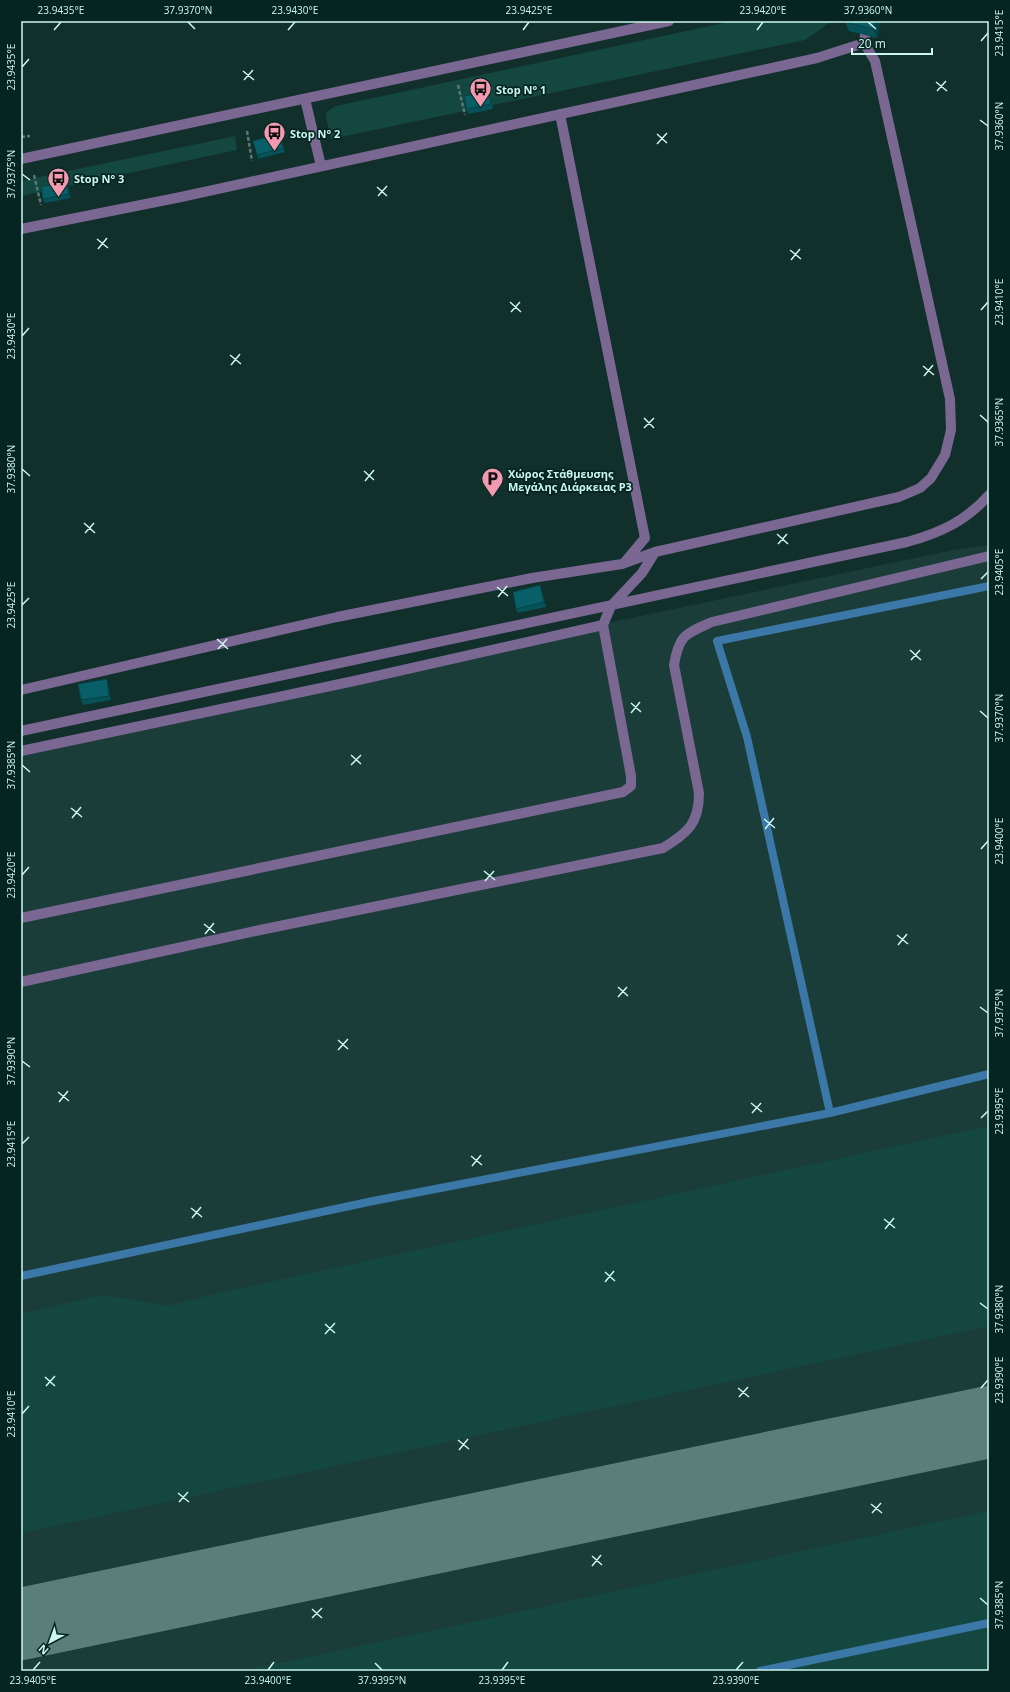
<svg xmlns="http://www.w3.org/2000/svg" width="1010" height="1692" font-family="'Open Sans',sans-serif">
<style>
.built{fill:#1b3d39}
.green{fill:#154741}
.lines{fill:none;stroke-linecap:round;stroke-linejoin:round}
.stream{stroke:#3c78a7;stroke-width:8}
.taxiway{stroke:#5a7e78;stroke-width:72}
.path{stroke:#567974;stroke-width:2.5;stroke-dasharray:4 2;stroke-linecap:butt}
.service{stroke:#7a6792;stroke-width:10}
.wall{fill:#075259}
.shaded-wall{fill:#064248}
.building{fill:#085f67;stroke:#064248}
.ticks{fill:none;stroke:#cbf7f0;stroke-width:1.5}
.labels{text-anchor:middle;dominant-baseline:central;stroke-width:3.5;stroke-linejoin:round;paint-order:stroke}
.poi-label{font-size:11px;font-weight:bold;fill:#cbf7f0;stroke:#062522;text-anchor:start}
.neatline{fill:none;stroke:#cbf7f0;stroke-width:1.5}
.ticks-label{font-size:10px;text-anchor:middle;fill:#cbf7f0}
</style>
<rect width="100%" height="100%" fill="#112f2b"/>
<path class="built" d="M 989,545 L 989,1671 L 21,1671 L 21,747 L 953,550 Z"/>
<path class="green" d="M 733,21 L 832,21 L 805,40 L 331,139 L 326,117 L 326,112 L 336,106 Z
M 235,136 L 237,150 L 21,196 L 21,181 Z
M 989,1126 L 989,1326 L 21,1533 L 21,1314 L 102,1295 L 168,1306 L 215,1294 Z
M 989,1511 L 989,1671 L 244,1671 L 938,1522 Z"/>
<g class="lines">
<path class="stream" d="M 830,1113 L 989,1074
M 21,1276 L 373,1201 L 830,1113 L 747,737 L 717,641 L 989,586
M 760,1671 L 989,1623"/>
<path class="taxiway" d="M 21,1624 L 989,1422"/>
<path class="path" d="M 458,85 L 465,115
M 247,131 L 252,161
M 21,137 L 30,136
M 34,175 L 41,205"/>
<path class="service" d="M 305,99 L 321,166
M 560,114 L 645,538 L 624,563
M 21,159 L 669,21
M 21,229 L 181,197 L 817,58 L 864,43
M 21,690 L 337,617 L 532,578 L 622,564 L 655,552 L 899,497 L 920,488 L 931,478 L 945,455 L 951,430 L 950,399 L 875,61 L 864,43 L 865,35
M 21,731 L 907,542 C 940,533 966,521 989,495
M 21,751 L 354,681 L 603,625 L 611,606 L 642,573 L 655,552
M 21,918 L 623,792 L 631,786 L 631,776 L 603,625
M 21,982 L 260,930 L 663,848 C 688,832 699,824 699,793 L 674,665 C 679,635 685,634 712,622 L 989,556"/>
</g>
<path class="wall" d="M 845,21 L 881,21 L 877,38 L 849,31 Z
M 490,96 L 493,109 L 468,114 L 467,109 Z
M 281,138 L 285,152 L 258,159 L 257,155 Z
M 66,181 L 68,186 L 71,198 L 45,203 L 43,199 Z
M 540,585 L 546,607 L 518,613 L 516,609 Z
M 107,679 L 108,684 L 111,700 L 83,705 L 81,700 Z"/>
<path class="shaded-wall" d="M 875,21 L 881,21 L 877,38 L 873,29 Z
M 66,181 L 68,186 L 71,198 L 69,194 Z
M 540,585 L 542,590 L 546,607 L 544,602 Z
M 107,679 L 108,684 L 111,700 L 109,696 Z"/>
<path class="building" d="M 845,21 L 875,21 L 873,29 L 845,22 Z
M 488,91 L 491,104 L 467,109 L 464,96 Z
M 279,134 L 283,148 L 257,155 L 253,141 Z
M 66,181 L 69,194 L 43,199 L 41,187 Z
M 540,585 L 544,602 L 516,609 L 513,592 Z
M 107,679 L 109,696 L 81,700 L 78,684 Z"/>
<path class="ticks" d="M 188,22 L 195,29M 868,22 L 876,29M 54,30 L 61,22M 288,30 L 295,22M 523,30 L 529,22M 757,30 L 763,22M 981,41 L 988,33M 22,67 L 29,59M 243,71 L 254,80M 244,80 L 253,70M 936,82 L 947,91M 937,91 L 946,81M 980,120 L 988,126M 657,134 L 667,143M 657,144 L 667,133M 22,174 L 30,180M 377,187 L 387,196M 378,196 L 387,186M 97,239 L 108,248M 98,249 L 107,238M 790,250 L 801,259M 791,260 L 800,249M 510,302 L 521,312M 981,310 L 988,302M 511,312 L 520,302M 22,336 L 29,328M 230,355 L 241,364M 231,365 L 240,354M 923,366 L 934,375M 924,376 L 933,365M 980,415 L 988,422M 644,418 L 654,428M 644,428 L 654,418M 22,469 L 30,476M 364,471 L 374,480M 365,481 L 374,470M 84,523 L 95,533M 85,533 L 94,523M 777,534 L 788,544M 778,544 L 787,534M 981,579 L 988,572M 497,587 L 508,596M 498,597 L 507,586M 22,605 L 29,598M 217,639 L 228,649M 218,649 L 227,639M 910,650 L 921,660M 911,660 L 920,650M 631,703 L 641,712M 980,711 L 988,718M 631,713 L 640,702M 351,755 L 361,764M 22,765 L 30,772M 351,765 L 361,755M 71,808 L 82,817M 72,818 L 81,807M 764,819 L 775,828M 765,829 L 774,818M 981,849 L 988,841M 484,871 L 495,880M 22,875 L 29,867M 485,881 L 494,871M 204,924 L 215,933M 205,934 L 214,923M 897,935 L 908,944M 898,945 L 907,934M 618,987 L 628,996M 618,997 L 627,987M 980,1007 L 988,1013M 338,1040 L 348,1049M 338,1050 L 348,1039M 22,1061 L 30,1067M 58,1092 L 69,1101M 59,1102 L 68,1091M 751,1103 L 762,1112M 752,1113 L 761,1103M 981,1118 L 988,1111M 22,1144 L 29,1137M 471,1156 L 482,1165M 472,1166 L 481,1155M 191,1208 L 202,1217M 192,1218 L 201,1207M 884,1219 L 895,1228M 885,1229 L 894,1218M 605,1272 L 615,1281M 605,1282 L 614,1271M 980,1303 L 988,1309M 325,1324 L 335,1333M 325,1334 L 335,1323M 45,1377 L 55,1386M 46,1386 L 55,1376M 738,1388 L 749,1397M 981,1388 L 988,1380M 739,1397 L 748,1387M 22,1414 L 29,1406M 458,1440 L 469,1449M 459,1450 L 468,1439M 178,1493 L 189,1502M 179,1502 L 188,1492M 871,1504 L 882,1513M 872,1513 L 881,1503M 592,1556 L 602,1565M 592,1566 L 601,1555M 980,1598 L 988,1605M 312,1609 L 322,1618M 312,1618 L 322,1608M 375,1663 L 382,1670M 33,1670 L 40,1662M 268,1670 L 274,1662M 502,1670 L 508,1662M 736,1670 L 743,1662"/>
<defs>
<symbol id="bus-pin" viewBox="-11 -11 22 30"><path d="M0 17L-7.5 6A9.5 9.5 0 1 1 7.5 6Z" fill="#f29aaf" stroke="#062522"/><path d="M-5-6H5V4H4V6H2V4H-2V6H-4V4H-5ZM-3.5-4V0h7V-4ZM-3.5 1.2v1.5H-2V1.2ZM2 1.2v1.5H3.5V1.2Z" fill="#111"/></symbol>
<symbol id="parking-pin" viewBox="-11 -11 22 30"><path d="M0 17L-7.5 6A9.5 9.5 0 1 1 7.5 6Z" fill="#f29aaf" stroke="#062522"/><path d="M-3.5-5.5H1a3.5 3.5 0 0 1 0 7H-1V5.5H-3.5ZM-1-3.4V-.6H.8a1.4 1.4 0 0 0 0-2.8Z" fill="#111"/></symbol>
</defs>
<g fill-rule="evenodd">
<use href="#bus-pin" x="468" y="76" width="25" height="34"/>
<use href="#bus-pin" x="262" y="120" width="25" height="34"/>
<use href="#bus-pin" x="46" y="166" width="25" height="34"/>
<use href="#parking-pin" x="480" y="466" width="25" height="34"/>
</g>
<g class="labels">
<g class="poi-label">
<text x="496" y="89">Stop N° 1</text>
<text x="290" y="133">Stop N° 2</text>
<text x="74" y="178">Stop N° 3</text>
<text x="508" y="473">Χώρος Στάθμευσης<tspan x="508" dy="13">Μεγάλης Διάρκειας P3</tspan></text>
</g>
</g>
<rect width="1010" height="1692" fill="none" stroke="#062522" stroke-width="44"/>
<g transform="translate(50 1642) rotate(221)" stroke="#062522" stroke-width="3" paint-order="stroke">
<path d="M0-3L7 15L0 10L-7 15Z" fill="#cbf7f0"/>
<text y="-6" font-size="11" font-weight="bold" text-anchor="middle" fill="#cbf7f0">N</text>
</g>
<path d="M852 48v6h80v-6" fill="none" stroke="#cbf7f0" stroke-width="2"/>
<text x="858" y="48" font-size="12" fill="#cbf7f0" stroke="#062522" stroke-width="3" paint-order="stroke">20 m</text>
<rect x="22" y="22" width="966" height="1648" class="neatline"/>
<g class="ticks-label">
<text x="61" y="14">23.9435°E</text>
<text x="188" y="14">37.9370°N</text>
<text x="295" y="14">23.9430°E</text>
<text x="529" y="14">23.9425°E</text>
<text x="763" y="14">23.9420°E</text>
<text x="868" y="14">37.9360°N</text>
<text transform="translate(999 33) rotate(-90)" y="4">23.9415°E</text>
<text transform="translate(11 67) rotate(-90)" y="4">23.9435°E</text>
<text transform="translate(999 126) rotate(-90)" y="4">37.9360°N</text>
<text transform="translate(11 174) rotate(-90)" y="4">37.9375°N</text>
<text transform="translate(999 302) rotate(-90)" y="4">23.9410°E</text>
<text transform="translate(11 336) rotate(-90)" y="4">23.9430°E</text>
<text transform="translate(999 422) rotate(-90)" y="4">37.9365°N</text>
<text transform="translate(11 469) rotate(-90)" y="4">37.9380°N</text>
<text transform="translate(999 572) rotate(-90)" y="4">23.9405°E</text>
<text transform="translate(11 605) rotate(-90)" y="4">23.9425°E</text>
<text transform="translate(999 718) rotate(-90)" y="4">37.9370°N</text>
<text transform="translate(11 765) rotate(-90)" y="4">37.9385°N</text>
<text transform="translate(999 841) rotate(-90)" y="4">23.9400°E</text>
<text transform="translate(11 875) rotate(-90)" y="4">23.9420°E</text>
<text transform="translate(999 1013) rotate(-90)" y="4">37.9375°N</text>
<text transform="translate(11 1061) rotate(-90)" y="4">37.9390°N</text>
<text transform="translate(999 1111) rotate(-90)" y="4">23.9395°E</text>
<text transform="translate(11 1144) rotate(-90)" y="4">23.9415°E</text>
<text transform="translate(999 1309) rotate(-90)" y="4">37.9380°N</text>
<text transform="translate(999 1380) rotate(-90)" y="4">23.9390°E</text>
<text transform="translate(11 1414) rotate(-90)" y="4">23.9410°E</text>
<text transform="translate(999 1605) rotate(-90)" y="4">37.9385°N</text>
<text x="33" y="1684">23.9405°E</text>
<text x="268" y="1684">23.9400°E</text>
<text x="382" y="1684">37.9395°N</text>
<text x="502" y="1684">23.9395°E</text>
<text x="736" y="1684">23.9390°E</text>
</g>
</svg>
